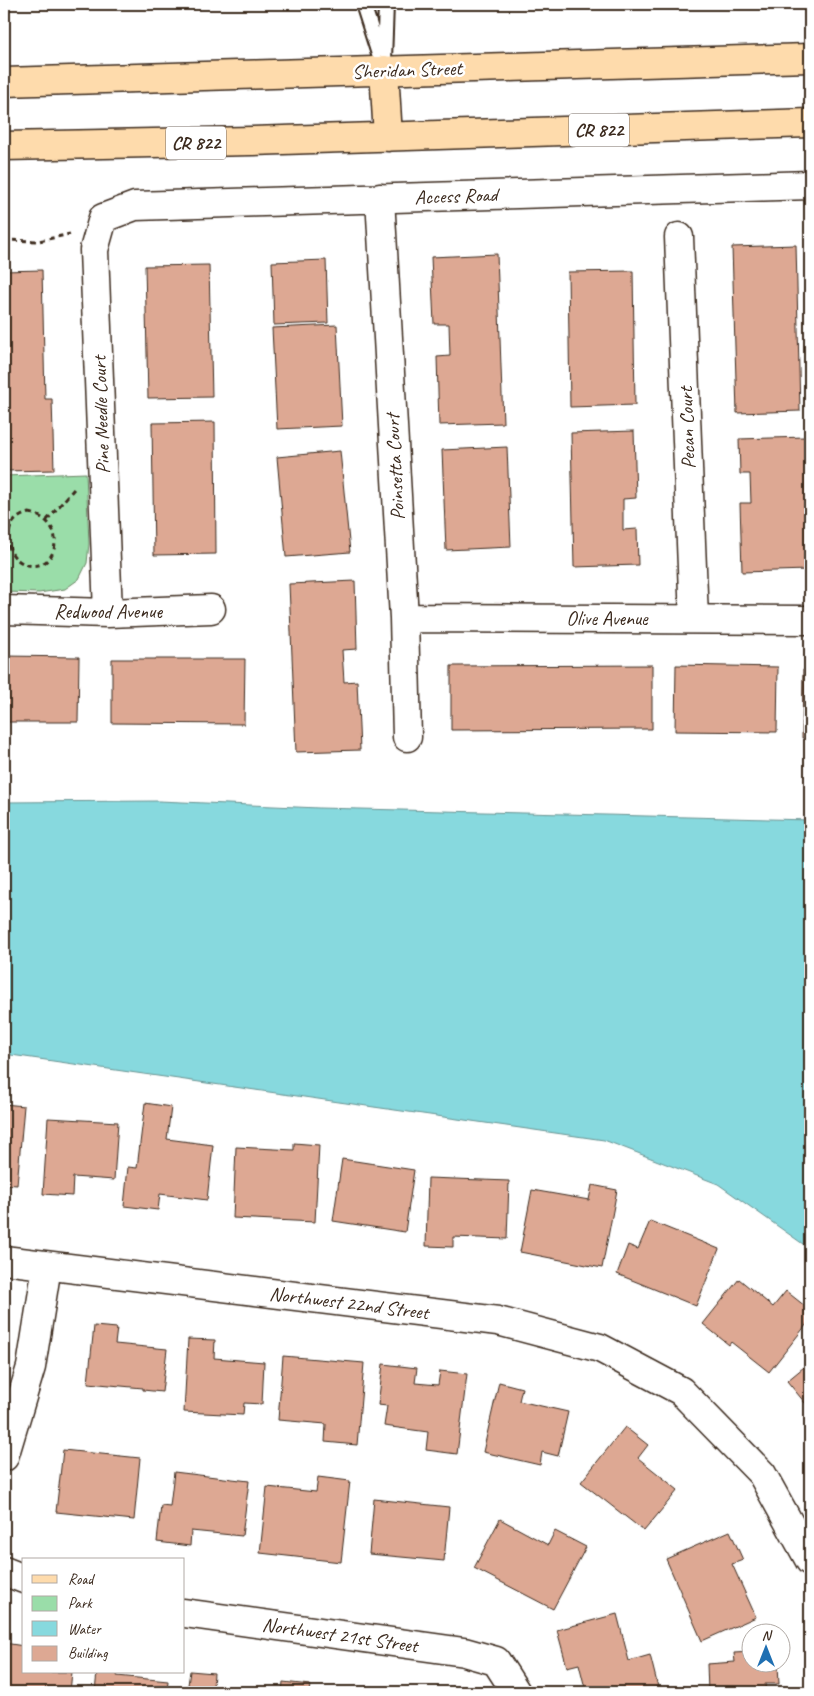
<svg xmlns="http://www.w3.org/2000/svg" width="814" height="1696" font-family="Caveat,sans-serif">
<style>
.green{fill:#9adda9;stroke:#6a8464}
.water{fill:#87d9de;stroke:#699391}
.building{fill:#dda893;stroke:#3b2a1e}
.lines{fill:none;stroke-linecap:round;stroke-linejoin:round}
.lane-casing{stroke:#3b2a1e;stroke-width:18}
.street-casing{stroke:#3b2a1e;stroke-width:31}
.primary-casing{stroke:#3b2a1e;stroke-width:31}
.path{stroke:#3b2a1e;stroke-width:3;stroke-dasharray:5 4;stroke-linecap:butt}
.lane{stroke:#fff;stroke-width:14}
.street{stroke:#fff;stroke-width:28}
.primary{stroke:#fedbac;stroke-width:28}
.labels{text-anchor:middle;dominant-baseline:central;stroke-width:5;stroke-linejoin:round;paint-order:stroke}
.shield{fill:#fff;stroke:#766a62;stroke-width:1}
.shield-label{font-size:19px;font-weight:bold;fill:#3b2a1e}
.street-label{font-size:20px;fill:#3b2a1e;stroke:#fff}
</style>
<rect width="100%" height="100%" fill="#fff"/>
<filter id="ink" filterUnits="userSpaceOnUse"><feTurbulence type="fractalNoise" baseFrequency=".02" numOctaves="2"/><feDisplacementMap in="SourceGraphic" scale="10" xChannelSelector="R" yChannelSelector="G"/><feConvolveMatrix kernelMatrix="1 2 1 2 8 2 1 2 1" color-interpolation-filters="sRGB"/></filter>
<g filter="url(#ink)">
<path class="green" d="M 86,473 L 89,544 L 87,563 L 79,579 L 65,589 L 39,593 L 4,592 L 4,476 Z"/>
<path class="water" d="M 159,801 L 319,808 L 810,820 L 810,1249 L 718,1184 L 604,1140 L 4,1054 L 4,802 Z"/>
<path class="building" d="M 796,245 L 800,411 L 737,413 L 732,247 Z
M 497,254 L 503,423 L 439,425 L 437,357 L 450,356 L 449,324 L 434,324 L 431,257 Z
M 326,260 L 328,323 L 274,325 L 272,262 Z
M 209,265 L 212,397 L 148,398 L 145,266 Z
M 42,270 L 45,399 L 52,399 L 54,470 L 4,471 L 4,271 Z
M 633,271 L 635,405 L 570,407 L 568,272 Z
M 337,325 L 342,426 L 277,429 L 272,328 Z
M 215,422 L 216,554 L 154,555 L 152,423 Z
M 634,431 L 636,498 L 623,499 L 623,530 L 637,529 L 638,565 L 574,567 L 571,433 Z
M 805,437 L 808,570 L 742,572 L 740,503 L 751,503 L 750,474 L 740,474 L 739,439 Z
M 507,447 L 511,547 L 446,550 L 442,450 Z
M 340,451 L 350,552 L 286,557 L 277,457 Z
M 355,581 L 357,649 L 342,650 L 344,682 L 357,681 L 360,750 L 296,752 L 289,584 Z
M 4,656 L 79,657 L 78,722 L 4,722 Z
M 112,659 L 245,659 L 244,724 L 112,723 Z
M 652,665 L 652,729 L 451,730 L 451,666 Z
M 676,665 L 778,667 L 777,732 L 675,731 Z
M 803,670 L 810,670 L 810,738 L 802,738 Z
M 145,1103 L 171,1107 L 167,1139 L 213,1145 L 207,1200 L 160,1194 L 158,1210 L 124,1206 L 128,1167 L 137,1168 Z
M 4,1104 L 24,1106 L 17,1185 L 4,1184 Z
M 48,1118 L 118,1122 L 114,1180 L 73,1177 L 72,1196 L 43,1194 Z
M 294,1143 L 319,1145 L 315,1222 L 233,1218 L 236,1147 L 294,1150 Z
M 342,1159 L 414,1170 L 405,1232 L 333,1221 Z
M 428,1178 L 509,1181 L 507,1239 L 453,1237 L 453,1247 L 426,1246 Z
M 592,1185 L 617,1190 L 602,1268 L 520,1252 L 532,1190 L 589,1200 Z
M 650,1221 L 719,1249 L 696,1306 L 617,1274 L 628,1245 L 638,1249 Z
M 739,1279 L 773,1307 L 786,1291 L 810,1310 L 810,1320 L 769,1372 L 731,1342 L 729,1345 L 703,1324 Z
M 94,1326 L 117,1328 L 115,1344 L 167,1349 L 162,1392 L 143,1390 L 143,1388 L 88,1383 Z
M 188,1339 L 215,1340 L 214,1358 L 264,1362 L 262,1404 L 244,1403 L 243,1415 L 184,1412 Z
M 283,1356 L 364,1363 L 357,1445 L 325,1442 L 326,1424 L 278,1420 Z
M 810,1362 L 810,1409 L 787,1381 Z
M 383,1364 L 417,1368 L 415,1383 L 438,1385 L 440,1371 L 467,1374 L 457,1454 L 426,1450 L 428,1432 L 384,1426 L 387,1406 L 378,1405 Z
M 499,1382 L 522,1388 L 519,1401 L 568,1412 L 558,1456 L 542,1452 L 540,1465 L 483,1452 Z
M 625,1427 L 648,1445 L 638,1458 L 678,1490 L 644,1531 L 581,1482 Z
M 63,1450 L 140,1458 L 134,1520 L 56,1512 Z
M 174,1472 L 249,1481 L 242,1536 L 191,1531 L 190,1546 L 157,1542 L 161,1505 L 170,1506 Z
M 318,1477 L 350,1481 L 341,1562 L 260,1553 L 267,1487 L 316,1492 Z
M 374,1499 L 449,1507 L 444,1561 L 369,1554 Z
M 500,1519 L 548,1545 L 555,1531 L 586,1547 L 553,1609 L 474,1568 Z
M 730,1531 L 743,1560 L 732,1564 L 756,1617 L 702,1641 L 666,1559 Z
M 617,1614 L 629,1661 L 650,1655 L 658,1687 L 637,1692 L 586,1692 L 579,1664 L 567,1667 L 557,1630 Z
M 4,1643 L 24,1646 L 24,1672 L 72,1672 L 70,1692 L 4,1692 Z
M 752,1652 L 752,1664 L 778,1664 L 779,1684 L 765,1684 L 766,1692 L 708,1692 L 707,1664 L 735,1662 L 734,1653 Z
M 190,1671 L 214,1673 L 213,1687 L 259,1692 L 187,1692 Z
M 97,1672 L 118,1672 L 117,1676 L 168,1681 L 167,1692 L 95,1692 Z
M 283,1682 L 310,1685 L 309,1692 L 282,1692 Z"/>
<g class="lines">
<defs>
<path id="lane" d="M 363,4 L 384,70
M 384,60 L 386,4"/>
<path id="street" d="M 380,198 L 404,618 L 407,737
M 679,237 L 694,619
M 4,610 L 108,613 L 211,609
M 108,613 L 94,250 L 103,218 L 135,206 L 810,185
M 404,618 L 810,620
M 4,1260 L 498,1321 L 600,1348 L 681,1391 L 762,1474 L 810,1561
M 4,1457 L 31,1367 L 47,1266
M 4,1571 L 24,1579
M 184,1613 L 464,1652 L 496,1661 L 516,1692"/>
<path id="primary" d="M 384,70 L 388,137
M 4,82 L 810,58
M 4,146 L 252,141 L 810,123"/>
</defs>
<use href="#lane" class="lane-casing"/>
<use href="#street" class="street-casing"/>
<use href="#primary" class="primary-casing"/>
<path class="path" d="M 4,240 L 39,241 L 70,234
M 29,513 C 46,516 59,530 54,549 C 45,579 2,565 9,533 C 11,521 18,516 29,513 Z
M 47,520 L 74,489"/>
<use href="#lane" class="lane"/>
<use href="#street" class="street"/>
<use href="#primary" class="primary"/>
</g>
</g>
<g class="labels">
<g class="shield">
<rect x="569" y="113.5" width="60" height="33" rx="4"/>
<rect x="166" y="126.5" width="60" height="33" rx="4"/>
</g>
<g class="shield-label">
<text x="599" y="130">CR 822</text>
<text x="196" y="143">CR 822</text>
</g>
<g class="street-label">
<text transform="translate(407 70) rotate(-2)">Sheridan Street</text>
<text transform="translate(456 196) rotate(-2)">Access Road</text>
<text transform="translate(101 415) rotate(-92)">Pine Needle Court</text>
<text transform="translate(687 428) rotate(-92)">Pecan Court</text>
<text transform="translate(395 467) rotate(-93)">Poinsetta Court</text>
<text x="108" y="611">Redwood Avenue</text>
<text x="607" y="618">Olive Avenue</text>
<text transform="translate(349 1303) rotate(7)">Northwest 22nd Street</text>
<text transform="translate(340 1635) rotate(8)">Northwest 21st Street</text>
</g>
</g>
<rect width="814" height="1696" fill="none" stroke="#fff" stroke-width="20"/>
<rect x="10" y="10" width="794" height="1676" fill="none" stroke="#3b2a1e" stroke-width="2" filter="url(#ink)"/>
<rect x="22" y="1558" width="162" height="115" fill="#ffffff" stroke="#b1aaa5"/>
<rect x="32" y="1575" width="25" height="8" fill="#fedbac" stroke="#b1aaa5"/>
<text x="68" y="1584" font-size="15" fill="#3b2a1e">Road</text>
<rect x="32" y="1596" width="25" height="15" fill="#9adda9" stroke="#b1aaa5"/>
<text x="68" y="1608" font-size="15" fill="#3b2a1e">Park</text>
<rect x="32" y="1621" width="25" height="15" fill="#87d9de" stroke="#b1aaa5"/>
<text x="68" y="1634" font-size="15" fill="#3b2a1e">Water</text>
<rect x="32" y="1646" width="25" height="15" fill="#dda893" stroke="#b1aaa5"/>
<text x="68" y="1658" font-size="15" fill="#3b2a1e">Building</text>
<g transform="translate(766 1648)"><circle r="24" fill="#ffffff" stroke="#b1aaa5"/>
<path d="M0-4L9 19L0 12L-9 19Z" fill="#1f6fb2"/>
<text y="-8" font-size="14" font-weight="bold" text-anchor="middle" fill="#3b2a1e">N</text>
</g>
</svg>
